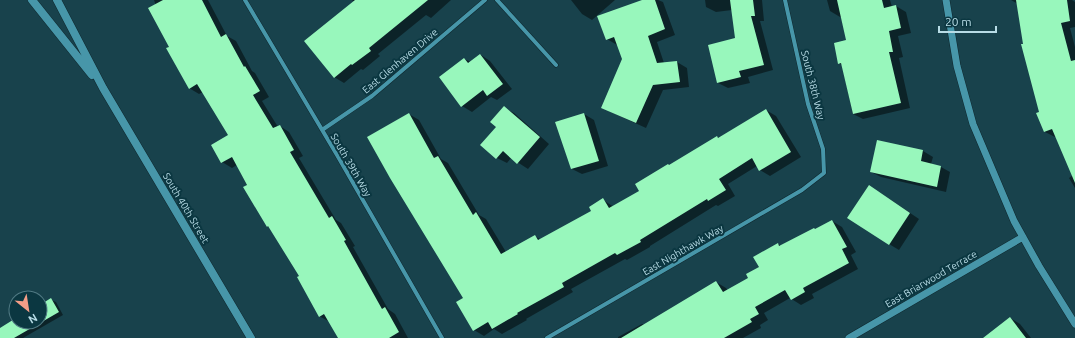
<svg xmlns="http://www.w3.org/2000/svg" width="1075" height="338" font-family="Ubuntu,sans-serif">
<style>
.shadow{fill:#0007}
.building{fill:#98f7bc}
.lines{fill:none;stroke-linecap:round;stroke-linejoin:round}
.minor-casing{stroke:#0e272d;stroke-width:5}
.tertiary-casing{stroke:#0e272d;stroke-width:8}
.secondary-casing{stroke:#0e272d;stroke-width:9}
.minor{stroke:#4796a9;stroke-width:4}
.tertiary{stroke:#4796a9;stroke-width:7}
.secondary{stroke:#4796a9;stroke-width:8}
.labels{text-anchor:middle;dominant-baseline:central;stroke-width:4;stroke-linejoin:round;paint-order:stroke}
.street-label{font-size:10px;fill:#b8dce6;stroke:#0b3741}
</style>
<rect width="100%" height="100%" fill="#18424c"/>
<path class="shadow" d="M 154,0 L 208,0 L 227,36 L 236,41 L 252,71 L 255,73 L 269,97 L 262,101 L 278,127 L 280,126 L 289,132 L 303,156 L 299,158 L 336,220 L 341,223 L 355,246 L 353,247 L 388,309 L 395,314 L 408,338 L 338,338 L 330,322 L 319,316 L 301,276 L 271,228 L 267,226 L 237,165 L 232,168 L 222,162 L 229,135 L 203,92 L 199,94 L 189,88 L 170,47 Z
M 352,0 L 451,0 L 431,18 L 426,15 L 378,54 L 380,56 L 363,70 L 361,69 L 344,83 L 334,77 L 354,2 Z
M 571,0 L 615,0 L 592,20 L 582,14 Z
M 644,0 L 658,0 L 663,2 L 675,35 L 657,42 L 664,63 L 677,62 L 687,68 L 689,87 L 663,90 L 646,128 L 602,108 L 624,59 L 618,45 L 617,45 L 607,39 Z
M 705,0 L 762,0 L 764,21 L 760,21 L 773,70 L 748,77 L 750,83 L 728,88 L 718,83 L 736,39 L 732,10 L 716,12 L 706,7 Z
M 827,0 L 890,0 L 892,7 L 896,6 L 906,12 L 911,33 L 898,36 L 903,57 L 899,58 L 910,108 L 863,119 L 853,114 L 842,65 L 839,63 L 847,41 L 841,17 L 840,17 L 830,11 Z
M 1011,0 L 1072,0 L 1075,2 L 1075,27 L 1070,28 L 1075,47 L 1075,188 L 1069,178 L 1073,175 L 1056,137 L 1055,137 L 1045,132 L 1024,44 L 1018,4 Z
M 481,55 L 490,61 L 512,89 L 497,100 L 491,97 L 472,112 L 462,106 L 464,59 L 471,62 Z
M 504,108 L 514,113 L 549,144 L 528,169 L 511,158 L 507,163 L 497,158 L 497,127 Z
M 766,110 L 776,116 L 801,157 L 770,176 L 760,170 L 757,166 L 728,184 L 735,196 L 718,206 L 716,205 L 650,246 L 650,247 L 627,260 L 625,259 L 571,289 L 573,292 L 526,319 L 527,320 L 502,334 L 494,329 L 484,336 L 474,330 L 409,114 L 419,120 L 441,159 L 448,163 L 479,215 L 486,219 L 506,252 L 535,236 L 541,240 L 592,211 L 603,200 L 614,207 L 640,192 L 669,166 L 717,137 L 719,138 Z
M 584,114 L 594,120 L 608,166 L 582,174 L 572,169 Z
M 878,141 L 923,151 L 933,157 L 931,164 L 941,167 L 950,172 L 946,192 L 881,177 L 871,172 Z
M 879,192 L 919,219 L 899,250 L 889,244 Z
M 832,221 L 842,227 L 856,252 L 851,255 L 858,269 L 812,294 L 814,298 L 801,305 L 790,298 L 764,313 L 768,320 L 760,325 L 761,328 L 743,338 L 618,338 L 618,337 L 642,324 L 645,325 L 716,282 L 726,288 L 728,291 L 750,278 L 778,244 L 781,246 Z
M 51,300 L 56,302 L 63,315 L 23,338 L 0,338 L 0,329 L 16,320 L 16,322 L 40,322 L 40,306 Z
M 1010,318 L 1020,324 L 1031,338 L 985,338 Z"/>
<path class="building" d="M 163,0 L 202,0 L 221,37 L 226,34 L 244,67 L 245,66 L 260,91 L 253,95 L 273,128 L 280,125 L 294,150 L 290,152 L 329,218 L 332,216 L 346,240 L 344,241 L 382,309 L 385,307 L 399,332 L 389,338 L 338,338 L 324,314 L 319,317 L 297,277 L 299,276 L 268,226 L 267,227 L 243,187 L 247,185 L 232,157 L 221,163 L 211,145 L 228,135 L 197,84 L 189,89 L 166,48 L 169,47 L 148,8 Z
M 355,0 L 428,0 L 369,48 L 371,51 L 352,65 L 351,64 L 334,78 L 304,41 Z
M 642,0 L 655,0 L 665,29 L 648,36 L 657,63 L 677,61 L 680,82 L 653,85 L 636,123 L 601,108 L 622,59 L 614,37 L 606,40 L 597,16 Z
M 730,0 L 753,0 L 755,16 L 751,16 L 764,65 L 739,71 L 741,77 L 717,83 L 708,45 L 735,38 Z
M 837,0 L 882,0 L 884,8 L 896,5 L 901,28 L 889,31 L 893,52 L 889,52 L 901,103 L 853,114 L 841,63 L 838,64 L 834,43 L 846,40 Z
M 1016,0 L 1067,0 L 1070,21 L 1061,23 L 1071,61 L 1075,60 L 1075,183 L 1052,129 L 1044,132 L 1036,113 L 1039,112 L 1021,44 L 1023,44 Z
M 480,54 L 503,84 L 487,96 L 483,90 L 461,107 L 439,77 L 464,58 L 468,63 Z
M 504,106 L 540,137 L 517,164 L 503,151 L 496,159 L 480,145 L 496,127 L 490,122 Z
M 766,109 L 791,152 L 759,171 L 752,158 L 719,179 L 726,190 L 708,201 L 707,199 L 640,240 L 641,242 L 617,255 L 615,253 L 562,283 L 564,287 L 517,313 L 518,314 L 492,329 L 488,322 L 473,331 L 456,302 L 463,298 L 390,178 L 367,137 L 409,113 L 434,158 L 438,156 L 473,215 L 476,212 L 501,254 L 535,235 L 538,240 L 591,211 L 589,207 L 603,198 L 609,208 L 639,191 L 635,184 L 668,164 L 669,165 L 717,136 L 718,138 Z
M 584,113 L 599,161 L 571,169 L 555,122 Z
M 877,140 L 923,150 L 921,161 L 941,166 L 937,187 L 870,172 Z
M 869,185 L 910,213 L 889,245 L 847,218 Z
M 832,220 L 847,247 L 842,249 L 849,263 L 803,288 L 805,292 L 791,300 L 785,290 L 755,307 L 759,314 L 750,319 L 752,322 L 724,338 L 621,338 L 716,281 L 723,292 L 748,278 L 746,274 L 759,267 L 753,257 L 778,243 L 779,246 L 814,228 L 815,229 Z
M 51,298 L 59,312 L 14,338 L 0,338 L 0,328 L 16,318 L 16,322 L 40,322 L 40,305 Z
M 1010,317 L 1026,338 L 983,338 Z"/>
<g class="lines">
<defs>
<path id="minor" d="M 245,0 L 337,155 L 442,338
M 497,0 L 556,65
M 322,130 L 372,96 L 485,0
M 547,338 L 802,190 L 824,173 L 823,149 L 808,104 L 785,0"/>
<path id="tertiary" d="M 946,0 L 957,66 L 973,124 L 1014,221 L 1039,266 L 1075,324
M 849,338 L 1023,237"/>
<path id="secondary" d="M 32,0 L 92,75
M 57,0 L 103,88 L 251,338"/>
</defs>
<use href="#minor" class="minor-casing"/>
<use href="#tertiary" class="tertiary-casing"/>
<use href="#secondary" class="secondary-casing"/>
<use href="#minor" class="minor"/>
<use href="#tertiary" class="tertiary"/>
<use href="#secondary" class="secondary"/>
</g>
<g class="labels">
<g class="street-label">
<text transform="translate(400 61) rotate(-40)">East Glenhaven Drive</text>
<text transform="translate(813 85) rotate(76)">South 38th Way</text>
<text transform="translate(351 165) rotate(60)">South 39th Way</text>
<text transform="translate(186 208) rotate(59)">South 40th Street</text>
<text transform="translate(683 250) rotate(-30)">East Nighthawk Way</text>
<text transform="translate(931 279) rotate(-30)">East Briarwood Terrace</text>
</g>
</g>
<g transform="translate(28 310) rotate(150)"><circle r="19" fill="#0b3741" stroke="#507983"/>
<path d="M0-3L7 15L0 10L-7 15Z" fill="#f49e87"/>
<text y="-6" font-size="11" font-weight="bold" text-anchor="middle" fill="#b8dce6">N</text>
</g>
<path d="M939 26v6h57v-6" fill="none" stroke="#b8dce6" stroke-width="2"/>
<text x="945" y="26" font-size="12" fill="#b8dce6" stroke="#0b3741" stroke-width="3" paint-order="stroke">20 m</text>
</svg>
